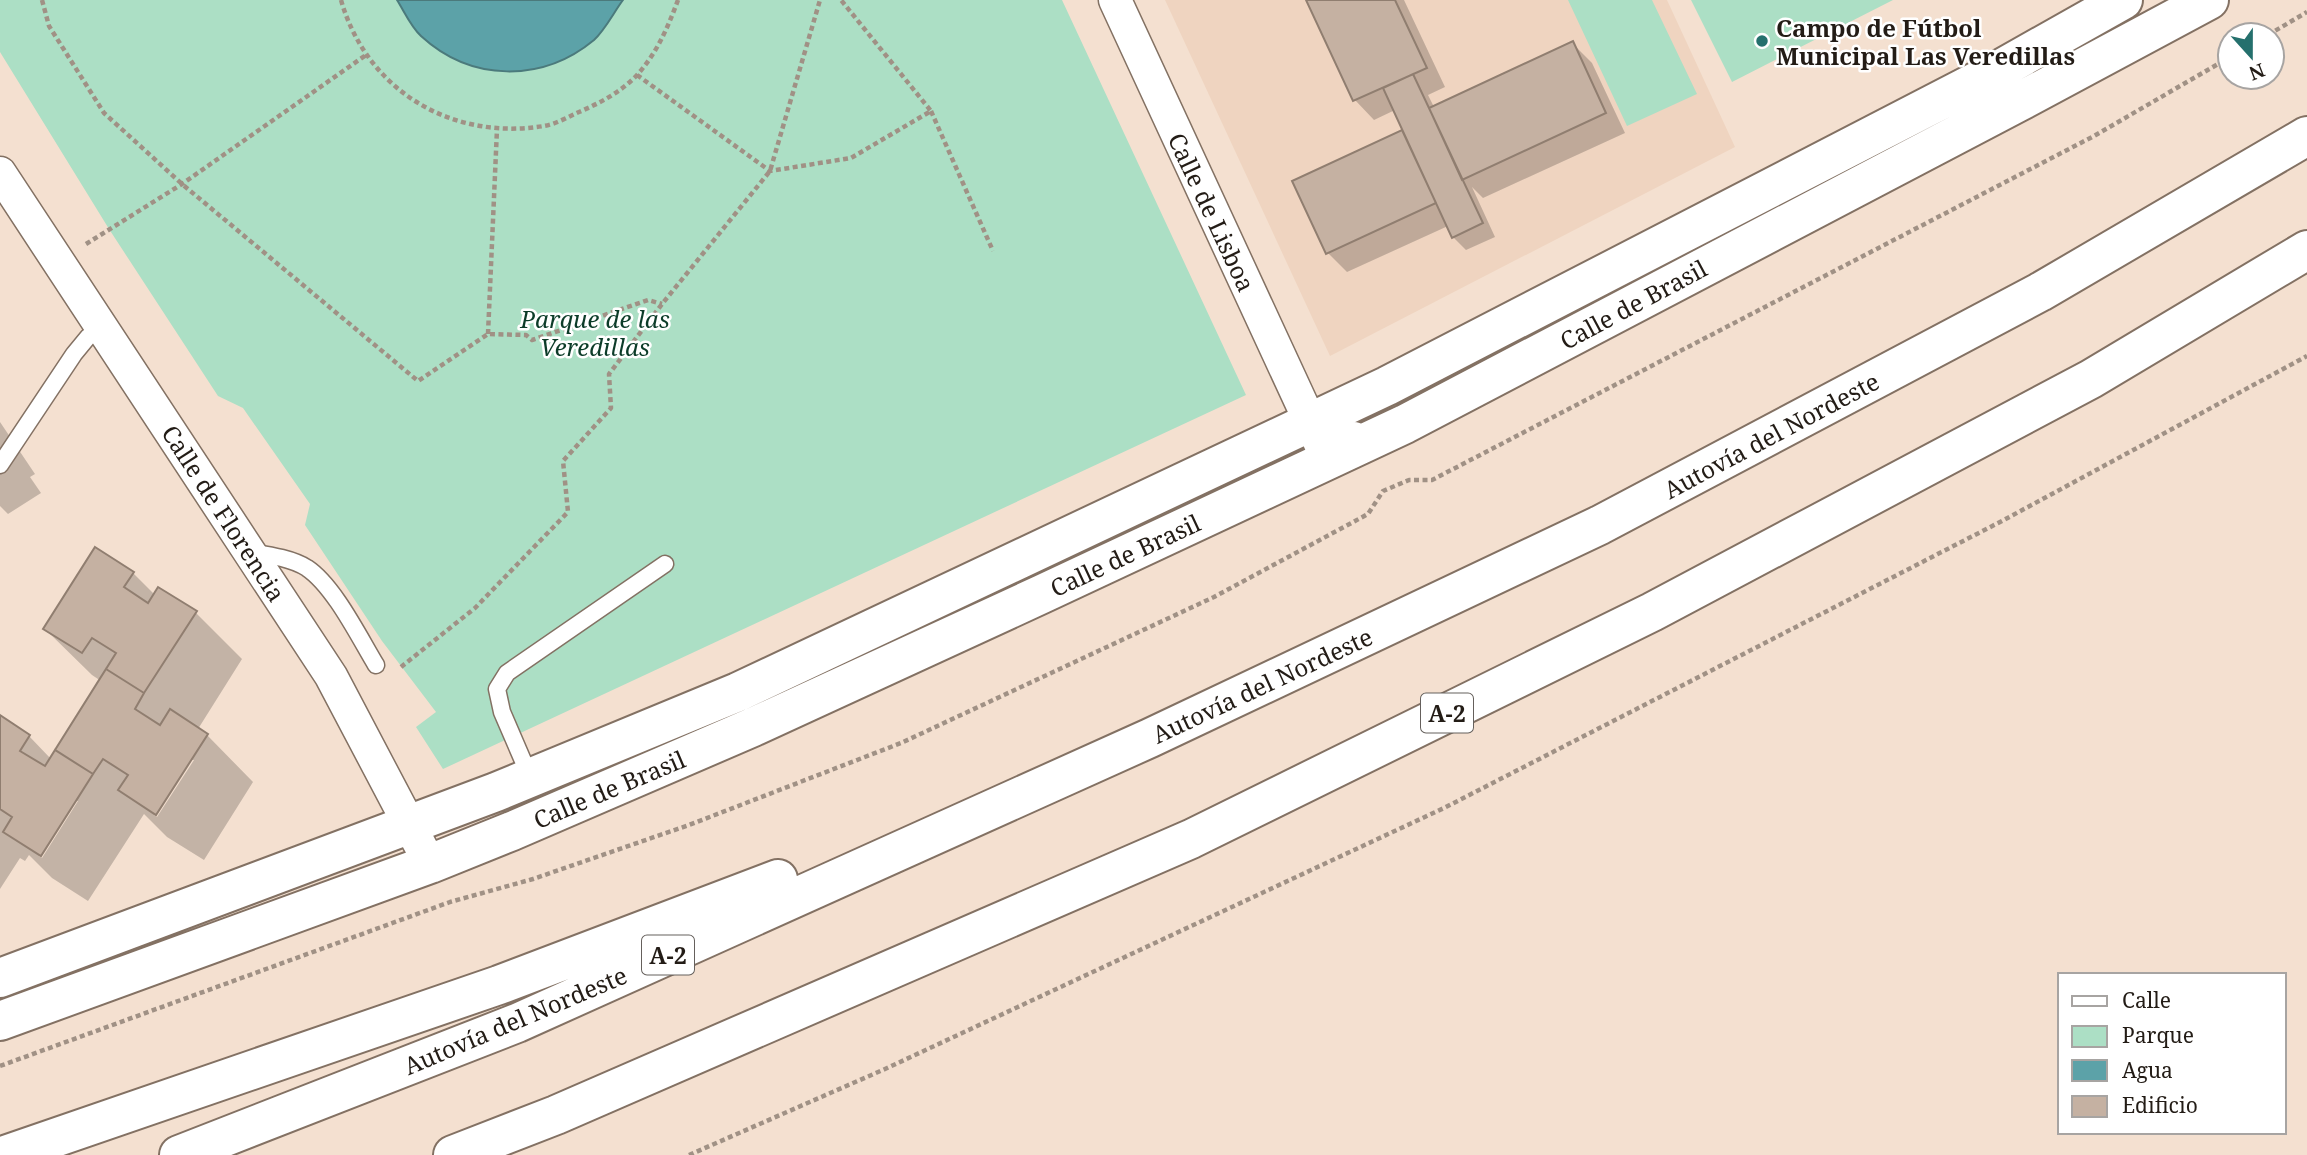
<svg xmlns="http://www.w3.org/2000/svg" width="2307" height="1155" font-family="'Noto Serif',serif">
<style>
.built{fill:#efd4c0}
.green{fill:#acdfc5}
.water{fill:#5ca2a8;stroke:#4b7a7c;stroke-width:2}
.shadow{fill:#0003;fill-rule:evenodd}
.building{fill:#c5b1a2;stroke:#907e70;stroke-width:2}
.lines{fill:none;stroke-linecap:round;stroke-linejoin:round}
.service-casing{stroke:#837163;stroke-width:19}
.minor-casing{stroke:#837163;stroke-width:35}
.tertiary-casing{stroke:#837163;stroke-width:42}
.motorway-casing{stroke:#837163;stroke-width:42}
.path{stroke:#a09185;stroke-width:4.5;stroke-dasharray:5 3.5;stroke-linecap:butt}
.service{stroke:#fff;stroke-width:16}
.minor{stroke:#fff;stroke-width:32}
.tertiary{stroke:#fff;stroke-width:38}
.motorway{stroke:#fff;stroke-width:38}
.poi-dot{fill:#25706d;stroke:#fff;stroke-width:2.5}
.labels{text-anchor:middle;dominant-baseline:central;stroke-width:5;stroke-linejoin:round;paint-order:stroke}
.shield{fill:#fff;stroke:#65605c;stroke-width:2}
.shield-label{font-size:23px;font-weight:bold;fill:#231c16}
.poi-label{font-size:24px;font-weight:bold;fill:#231c16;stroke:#fff;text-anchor:start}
.street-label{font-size:24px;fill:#231c16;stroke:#fff}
.park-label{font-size:24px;font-style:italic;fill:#0c3c29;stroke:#fff}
</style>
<rect width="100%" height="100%" fill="#f4e0d0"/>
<path class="built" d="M 1165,0 L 1667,0 L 1735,147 L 1330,356 Z"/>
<path class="green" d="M 0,0 L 1062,0 L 1246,395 L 443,769 L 416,727 L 436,712 L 382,641 L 305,525 L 310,504 L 243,408 L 218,396 L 109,229 L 0,52 Z
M 1568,0 L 1652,0 L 1697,94 L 1627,126 Z
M 1691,0 L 1893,0 L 1732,82 Z"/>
<path class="water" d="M 397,0 L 623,0 C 614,12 605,30 594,40 C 542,83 471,82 421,36 C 411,27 404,11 397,0 Z"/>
<path class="shadow" d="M 1308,0 L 1404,0 L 1445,87 L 1428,95 L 1434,107 L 1572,43 L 1592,63 L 1625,133 L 1483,198 L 1472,187 L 1495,237 L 1466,250 L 1453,237 L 1448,226 L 1347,272 L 1328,253 L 1294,182 L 1404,131 L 1395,110 L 1374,120 L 1355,100 Z
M 0,422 L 35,474 L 30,477 L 41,493 L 8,514 L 0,506 Z
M 133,573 L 155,595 L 196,613 L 242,659 L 198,729 L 207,735 L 253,782 L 204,860 L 167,837 L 144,814 L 88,901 L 52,878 L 29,855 L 25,861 L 20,858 L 0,889 L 0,717 L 29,736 L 51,759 L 101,681 L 92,675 L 45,629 ZM 189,760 L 194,760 L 157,817 L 154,815 ZM 74,801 L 78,801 L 42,858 L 39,856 Z"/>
<path class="building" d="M 1306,0 L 1395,0 L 1427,68 L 1353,101 Z
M 1573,41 L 1606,113 L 1462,180 L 1429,108 Z
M 1413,74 L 1483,223 L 1452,238 L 1383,88 Z
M 1402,130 L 1436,203 L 1326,254 L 1292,181 Z
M 95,547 L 134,572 L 124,587 L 148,603 L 158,587 L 197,611 L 144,693 L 106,669 L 116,653 L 92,638 L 82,653 L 43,629 Z
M 106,669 L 144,693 L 135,709 L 160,725 L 170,709 L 208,734 L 156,815 L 118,790 L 128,775 L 103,759 L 93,774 L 55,750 Z
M 0,715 L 30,735 L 20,751 L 45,766 L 55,750 L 93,774 L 41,856 L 3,832 L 12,817 L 0,809 Z"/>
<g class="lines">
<defs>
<path id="service" d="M 0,465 L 74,354 L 88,337 L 101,327
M 250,552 C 268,555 291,558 307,568 C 334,586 359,637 376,665
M 530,777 L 502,712 L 497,689 L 507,673 L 665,564"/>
<path id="minor" d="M 1115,0 L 1324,452 L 1354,438
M 0,173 L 331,676 L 430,864"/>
<path id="tertiary" d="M 0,978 L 496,792 L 738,692 L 1387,386 L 1997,71 L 2123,0
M 0,1021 L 430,864 L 512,831 L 753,727 L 1042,594 L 1405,424 L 2017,103 L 2209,0"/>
<path id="motorway" d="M 5,1155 L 499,985 L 778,879
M 179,1155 L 517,1023 L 1150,738 L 1600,525 L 2040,292 L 2307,136
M 453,1155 L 556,1115 L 1191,839 L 1652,612 L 2091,379 L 2307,250"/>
</defs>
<use href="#service" class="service-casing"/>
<use href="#minor" class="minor-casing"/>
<use href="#tertiary" class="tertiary-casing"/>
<use href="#motorway" class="motorway-casing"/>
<path class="path" d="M 42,0 L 49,26 L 104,113 L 182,184 L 418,381 L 488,334 L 526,335 L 532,340 L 648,300 L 662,304
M 341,0 C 367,91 452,141 544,126 C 556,124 568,117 579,112 C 600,103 621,92 637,75 C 657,53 668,27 678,0
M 2268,35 L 2307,12
M 637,75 L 770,171 L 851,158 L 931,111 L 841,0
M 931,111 L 993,251
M 86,244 L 182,184 L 366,55
M 488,334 L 497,129
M 401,667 L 475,608 L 568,512 L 563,461 L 611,408 L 609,374 L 662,304 L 770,171 L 820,0
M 0,1066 L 450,902 L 533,879 L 689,825 L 901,743 L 1214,597 L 1368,514 L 1383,491 L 1409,480 L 1432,480 L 2094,136 L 2230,57
M 689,1155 L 885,1069 L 1444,808 L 2002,521 L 2307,356"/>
<use href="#service" class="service"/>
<use href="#minor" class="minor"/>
<use href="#tertiary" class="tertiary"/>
<use href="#motorway" class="motorway"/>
</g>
<circle class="poi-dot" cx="1762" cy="41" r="7"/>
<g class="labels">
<g class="shield">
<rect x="1421" y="693.5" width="52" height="39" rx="5"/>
<rect x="642" y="935.5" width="52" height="39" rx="5"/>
</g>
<g class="shield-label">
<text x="1447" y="713">A-2</text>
<text x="668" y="955">A-2</text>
</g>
<g class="poi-label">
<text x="1776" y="27">Campo de Fútbol<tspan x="1776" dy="28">Municipal Las Veredillas</tspan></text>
</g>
<g class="street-label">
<text transform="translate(1212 212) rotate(65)">Calle de Lisboa</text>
<text transform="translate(1633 304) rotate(-28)">Calle de Brasil</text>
<text transform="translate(1771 435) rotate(-28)">Autovía del Nordeste</text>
<text transform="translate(224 513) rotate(57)">Calle de Florencia</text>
<text transform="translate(1125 555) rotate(-25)">Calle de Brasil</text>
<text transform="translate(1262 685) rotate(-25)">Autovía del Nordeste</text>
<text transform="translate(609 789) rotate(-23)">Calle de Brasil</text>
<text transform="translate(515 1020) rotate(-23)">Autovía del Nordeste</text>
</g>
<g class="park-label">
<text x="595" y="318">Parque de las<tspan x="595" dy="28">Veredillas</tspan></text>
</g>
</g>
<rect x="2058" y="973" width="228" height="161" fill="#ffffff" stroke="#a7a4a2" stroke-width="2"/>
<rect x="2072" y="996" width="35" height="10" fill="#ffffff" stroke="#a7a4a2" stroke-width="2"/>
<text x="2122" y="1008" font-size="21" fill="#231c16">Calle</text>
<rect x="2072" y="1026" width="35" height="21" fill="#acdfc5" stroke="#a7a4a2" stroke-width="2"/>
<text x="2122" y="1043" font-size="21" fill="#231c16">Parque</text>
<rect x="2072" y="1060" width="35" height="21" fill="#5ca2a8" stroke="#a7a4a2" stroke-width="2"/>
<text x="2122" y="1078" font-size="21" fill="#231c16">Agua</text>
<rect x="2072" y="1096" width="35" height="21" fill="#c5b1a2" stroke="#a7a4a2" stroke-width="2"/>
<text x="2122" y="1113" font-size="21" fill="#231c16">Edificio</text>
<g transform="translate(2251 56) rotate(159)"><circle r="33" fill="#ffffff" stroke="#a7a4a2" stroke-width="2"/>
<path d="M0-5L12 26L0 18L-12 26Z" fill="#25706d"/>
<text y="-10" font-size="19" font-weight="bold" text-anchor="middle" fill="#231c16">N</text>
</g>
</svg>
